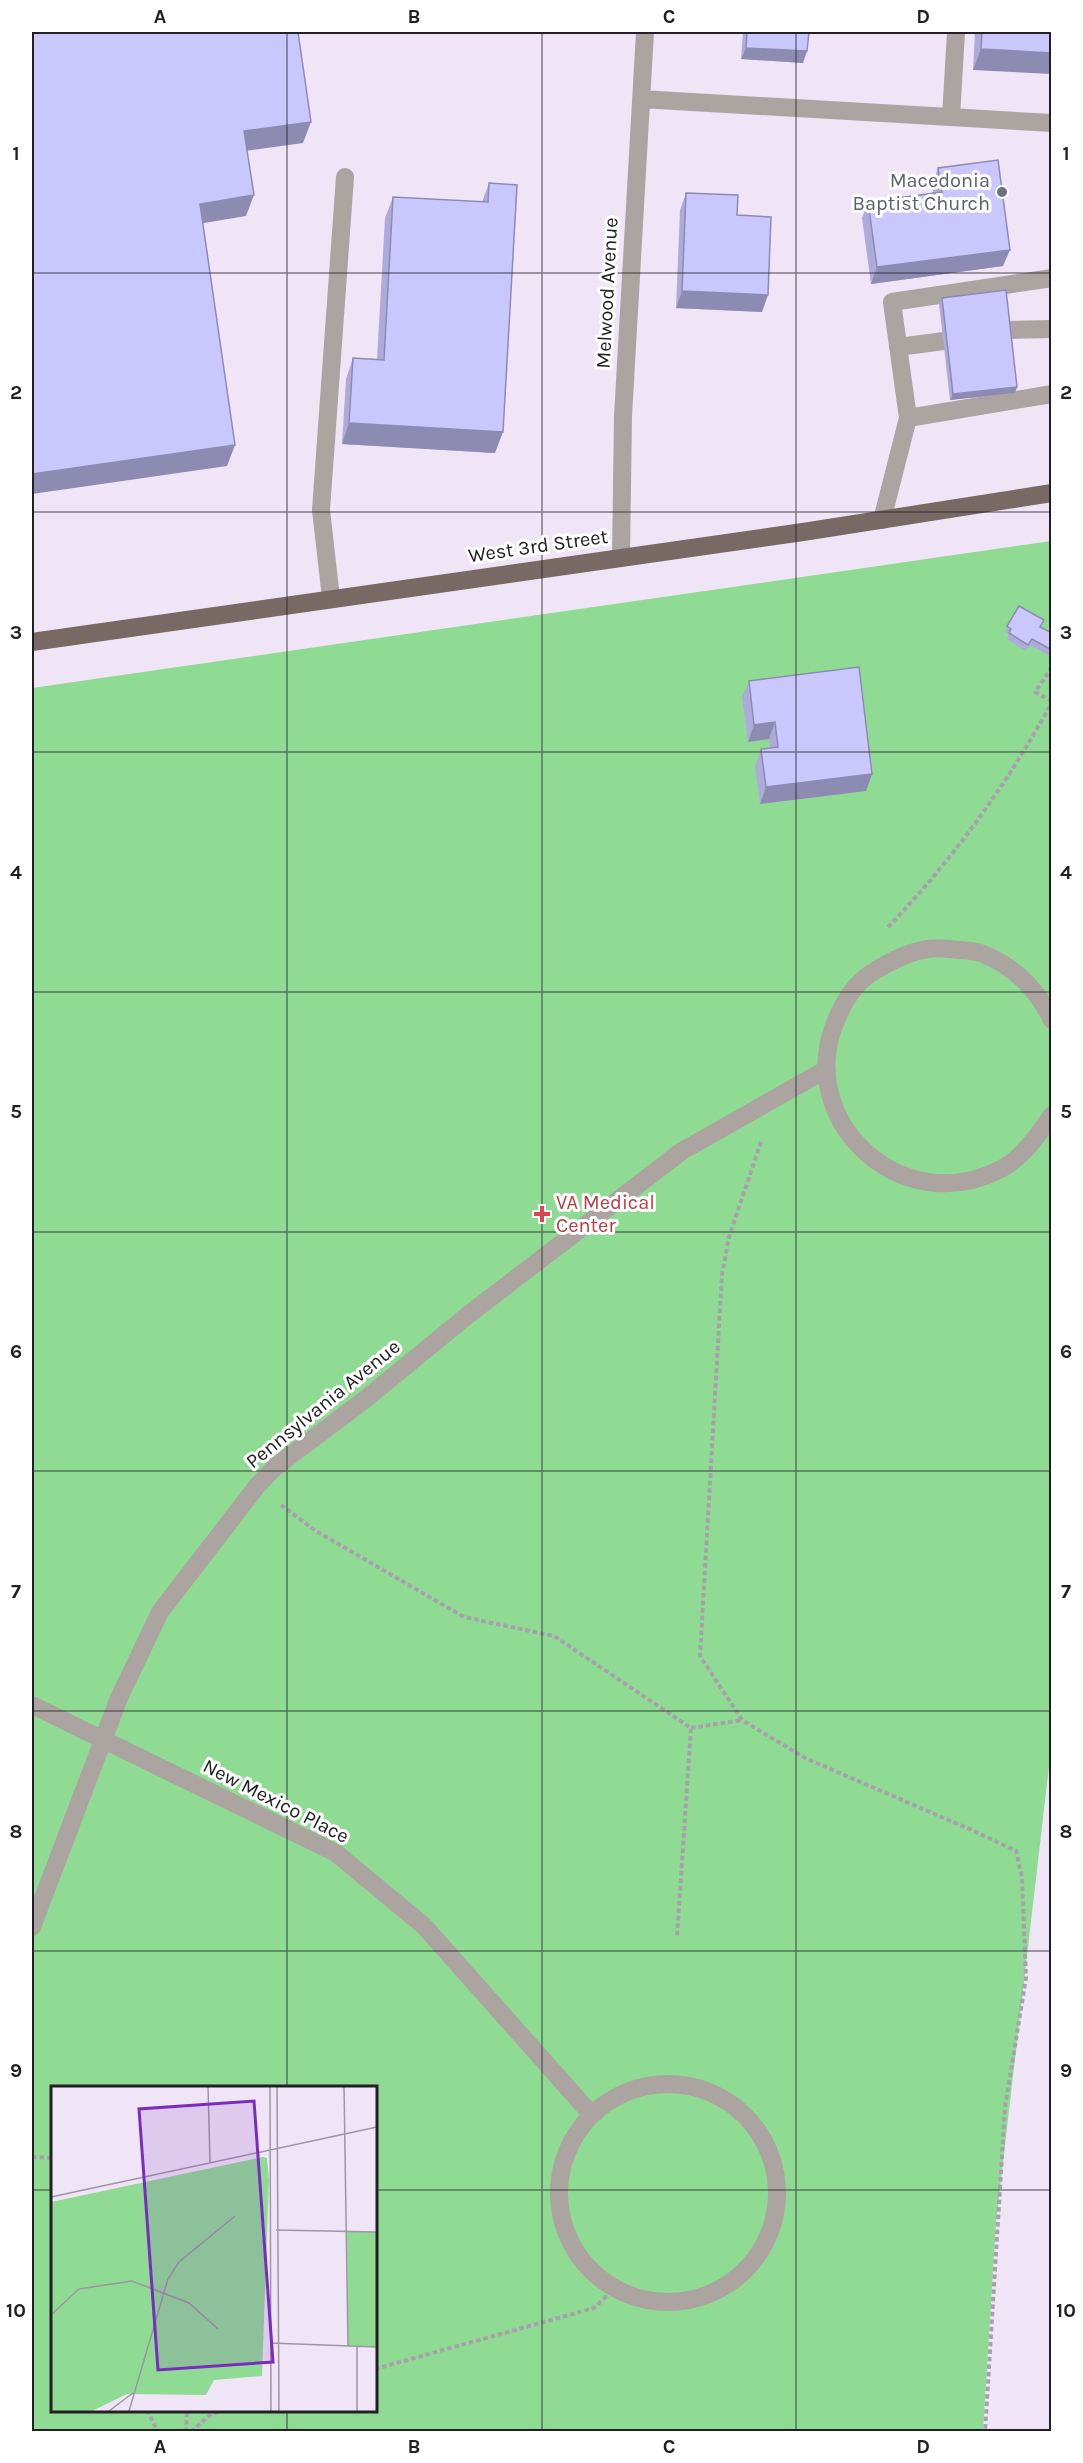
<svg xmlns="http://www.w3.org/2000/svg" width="1083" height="2463" font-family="Karla,sans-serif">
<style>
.green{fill:#90db93;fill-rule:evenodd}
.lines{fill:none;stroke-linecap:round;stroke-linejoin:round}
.path{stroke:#a8a0ad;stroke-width:4;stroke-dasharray:4.5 3;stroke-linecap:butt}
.minor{stroke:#aca4a1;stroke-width:18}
.major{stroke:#796964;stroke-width:18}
.wall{fill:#aeabda}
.shaded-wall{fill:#8d8bb2}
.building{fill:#cac7fe;stroke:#8d8bb2;stroke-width:1.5}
.grid{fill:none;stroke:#232025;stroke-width:1.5;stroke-opacity:0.55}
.worship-dot{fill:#6b7280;stroke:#fff;stroke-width:2}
.health-dot{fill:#e0444e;stroke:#fff;stroke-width:2}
.labels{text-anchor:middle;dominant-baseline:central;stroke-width:6;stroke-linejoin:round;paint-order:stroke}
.worship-label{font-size:20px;fill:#5b616d;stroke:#fff;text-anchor:end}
.street-label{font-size:20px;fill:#232025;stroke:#fff}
.health-label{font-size:20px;fill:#be3a42;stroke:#fff;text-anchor:start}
.inset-road{fill:none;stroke:#9e96a2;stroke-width:1.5}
.view{fill:#7b2cbf;fill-opacity:0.15;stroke:#7b2cbf;stroke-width:3}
.inset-edge{fill:none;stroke:#232025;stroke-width:3}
.neatline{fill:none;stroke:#232025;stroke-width:2}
.grid-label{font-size:20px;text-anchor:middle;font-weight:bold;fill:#232025}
</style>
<rect width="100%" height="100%" fill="#f0e5f6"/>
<path class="green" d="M 1051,541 L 1052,1741 L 996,2222 L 983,2431 L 32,2431 L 32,688 ZM 52,2088 L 375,2088 L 375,2410 L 52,2410 Z"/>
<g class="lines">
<path class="path" d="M 1052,667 L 1035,692 L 1052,701
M 888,927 C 952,861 1008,783 1052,702
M 761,1142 L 729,1237 L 722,1274 L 700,1656 L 742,1720 L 805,1758 L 974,1831 L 1016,1851 L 1022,1877 L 1026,1978 L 1005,2107 L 985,2432
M 281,1505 L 316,1531 L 464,1617 L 554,1636 L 691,1728 L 677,1937
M 691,1728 L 742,1720
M 32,2157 L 52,2158
M 375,2369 L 594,2308 L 615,2288
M 147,2410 L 158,2432
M 186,2432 L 187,2410
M 191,2432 L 211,2414 L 224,2410"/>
<path class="minor" d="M 641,99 L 1052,123
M 951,117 L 956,32
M 1007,330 L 1052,329
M 898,347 L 944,341
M 908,418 L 892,302 L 1052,278
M 882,520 L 908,418 L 1052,394
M 621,557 L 623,416 L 645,32
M 331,598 L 321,510 L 345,177
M 1052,1020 C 1037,989 1014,966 981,953 C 971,950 959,950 949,949 C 923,945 898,957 876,970 C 858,980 845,999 837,1018 C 792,1119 900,1220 999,1170 C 1023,1158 1037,1136 1052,1115
M 32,1705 L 336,1853 L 424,1926 L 591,2114
M 32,1927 L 119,1698 L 160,1612 L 257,1486 L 274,1468 L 363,1401 L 468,1315 L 682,1151 L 825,1070
M559 2193a109 109 0 1 1 218 0a109 109 0 1 1-218 0Z"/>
<path class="major" d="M 32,642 L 803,532 L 1052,493"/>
</g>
<path class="wall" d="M 743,32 L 809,32 L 803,63 L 741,59 Z
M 975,32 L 1052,32 L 973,70 Z
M 938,168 L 1003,266 L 871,284 L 862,218 L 868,202 L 933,193 L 932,185 Z
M 489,183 L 495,453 L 342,444 L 346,379 L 353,358 L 377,359 L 385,218 L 393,197 L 482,202 Z
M 686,193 L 737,215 L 762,312 L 676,308 L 680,210 Z
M 942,298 L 1017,387 L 1015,393 L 950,400 L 939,304 Z
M 1007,626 L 1041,627 L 1052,649 L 1048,655 L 1030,645 L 1026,651 L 1007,639 L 1009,634 L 1005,632 Z
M 749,681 L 872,774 L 866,791 L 760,804 L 755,766 L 761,749 L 770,748 L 769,739 L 748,742 L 742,697 Z"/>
<path class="shaded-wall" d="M 746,48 L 807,51 L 803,63 L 741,59 Z
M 981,49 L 1052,53 L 1052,74 L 973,70 Z
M 311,122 L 303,143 L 237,152 L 244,131 Z
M 254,195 L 246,216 L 192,225 L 200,204 Z
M 1010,250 L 1003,266 L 871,284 L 877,267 Z
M 682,291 L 768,295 L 762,312 L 676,308 Z
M 1017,387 L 1015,393 L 950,400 L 953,394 Z
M 349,423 L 503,432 L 495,453 L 342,444 Z
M 235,445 L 227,466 L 32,494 L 32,474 Z
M 775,722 L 769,739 L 748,742 L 754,725 Z
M 872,774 L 866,791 L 760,804 L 766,787 Z"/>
<path class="building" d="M 32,32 L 298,32 L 311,122 L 244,131 L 254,195 L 200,204 L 235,445 L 32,474 Z
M 747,32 L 809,32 L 807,51 L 746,48 Z
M 982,32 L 1052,32 L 1052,53 L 981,49 Z
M 998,160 L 1010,250 L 877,267 L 868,202 L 942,192 L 938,168 Z
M 489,183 L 517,185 L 503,432 L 349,423 L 353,358 L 384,360 L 393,197 L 488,202 Z
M 686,193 L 738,195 L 737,215 L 771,217 L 768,295 L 682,291 Z
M 1006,290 L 1017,387 L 953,394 L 942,298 Z
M 1019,606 L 1044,620 L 1040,627 L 1052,633 L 1052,647 L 1050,649 L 1032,639 L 1028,645 L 1009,633 L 1011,629 L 1007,626 Z
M 859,667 L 872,774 L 766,787 L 761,749 L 778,747 L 775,722 L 754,725 L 749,681 Z"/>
<path class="grid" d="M 287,32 L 287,2088M 542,32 L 542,2432M 796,32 L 796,2432M 32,273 L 1052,273M 32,512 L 1052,512M 32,752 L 1052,752M 32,992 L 1052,992M 32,1232 L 1052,1232M 32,1471 L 1052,1471M 32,1711 L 1052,1711M 32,1951 L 1052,1951M 32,2190 L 52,2190M 375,2190 L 1052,2190M 287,2410 L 287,2432"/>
<circle class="worship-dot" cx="1002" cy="192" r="6"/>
<path class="health-dot" d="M539 1205h6v6h6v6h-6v6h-6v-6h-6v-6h6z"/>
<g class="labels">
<g class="worship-label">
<text x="990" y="180">Macedonia<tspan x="990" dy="23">Baptist Church</tspan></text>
</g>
<g class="street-label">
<text transform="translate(607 293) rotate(-87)">Melwood Avenue</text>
<text transform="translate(538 546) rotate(-8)">West 3rd Street</text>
<text transform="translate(323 1404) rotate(-39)">Pennsylvania Avenue</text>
<text transform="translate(276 1801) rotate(27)">New Mexico Place</text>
</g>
<g class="health-label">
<text x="556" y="1202">VA Medical<tspan x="556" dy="23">Center</tspan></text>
</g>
</g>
<g transform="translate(51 2086)">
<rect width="326" height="326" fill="#f0e5f6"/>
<path d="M 212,71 L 216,72 L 218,94 L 211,290 L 163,294 L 155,309 L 76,308 L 41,325 L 0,325 L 0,116 ZM 296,146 L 325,146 L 325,261 L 297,260 Z" fill="#90db93"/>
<path class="inset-road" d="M 157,0 L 159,77M 219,0 L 220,325M 226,0 L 228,325M 293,0 L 297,260M 0,111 L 326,41M 225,144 L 326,146M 0,229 L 28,203 L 81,195 L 138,217 L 167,243M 219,257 L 326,261M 306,261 L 306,325M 58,325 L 82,307M 78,325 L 117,193 L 128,176 L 184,130"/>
<path class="view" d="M 203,15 L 222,276 L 107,284 L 88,23 Z"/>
<rect width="326" height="326" class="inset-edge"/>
</g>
<rect width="1083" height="2463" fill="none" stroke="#ffffff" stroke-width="66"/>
<rect x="33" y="33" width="1017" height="2397" class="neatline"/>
<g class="grid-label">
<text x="160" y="23">A</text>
<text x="414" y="23">B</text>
<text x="669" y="23">C</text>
<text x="923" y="23">D</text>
<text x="16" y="160">1</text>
<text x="1066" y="160">1</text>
<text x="16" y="399">2</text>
<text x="1066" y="399">2</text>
<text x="16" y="639">3</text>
<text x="1066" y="639">3</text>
<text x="16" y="879">4</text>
<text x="1066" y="879">4</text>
<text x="16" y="1118">5</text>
<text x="1066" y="1118">5</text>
<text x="16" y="1358">6</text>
<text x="1066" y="1358">6</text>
<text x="16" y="1598">7</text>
<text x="1066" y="1598">7</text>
<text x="16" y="1838">8</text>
<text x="1066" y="1838">8</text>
<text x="16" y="2077">9</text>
<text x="1066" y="2077">9</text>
<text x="16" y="2317">10</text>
<text x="1066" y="2317">10</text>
<text x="160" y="2453">A</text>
<text x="414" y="2453">B</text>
<text x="669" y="2453">C</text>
<text x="923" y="2453">D</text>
</g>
</svg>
